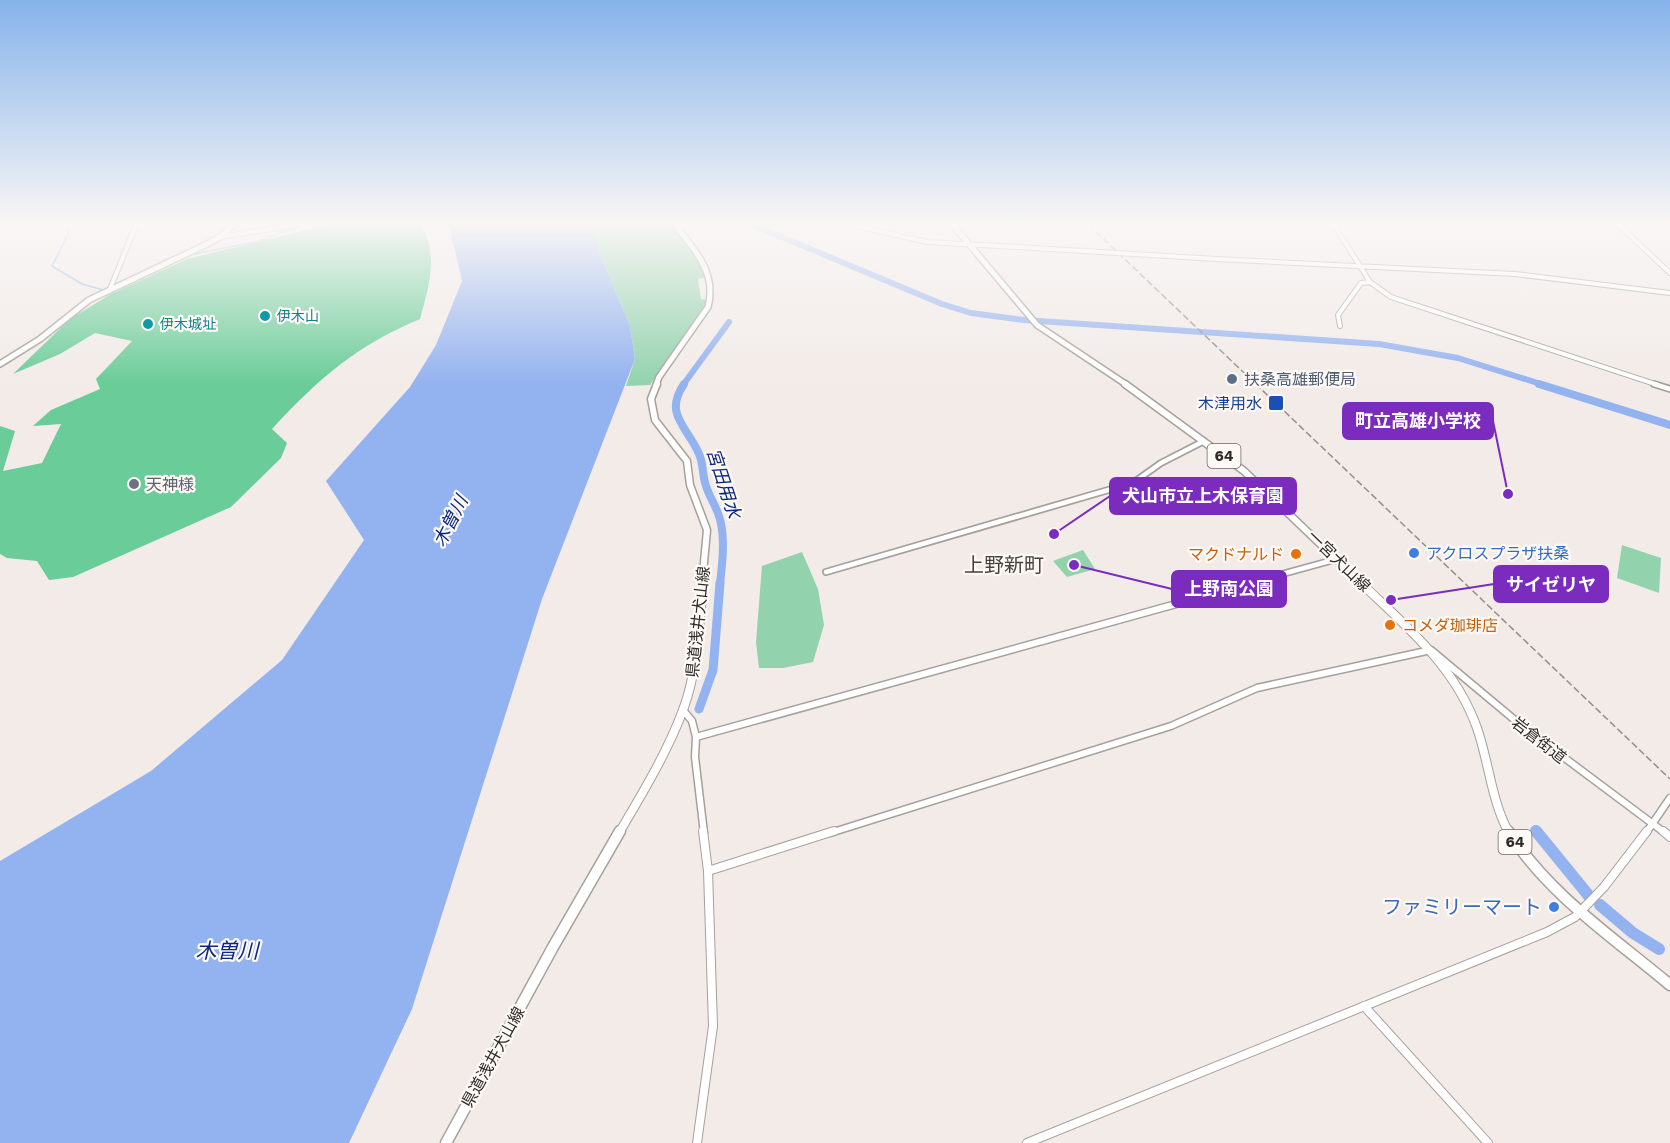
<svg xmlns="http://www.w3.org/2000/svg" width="1670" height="1143" font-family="'Work Sans','Noto Sans JP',sans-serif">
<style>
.green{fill:#92d2ad}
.forest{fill:#6acc98}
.water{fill:#93b2f0}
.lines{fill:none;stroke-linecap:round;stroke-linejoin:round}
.stream{stroke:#93b2f0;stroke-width:1.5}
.river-far3{stroke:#93b2f0;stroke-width:6}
.river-far2{stroke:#93b2f0;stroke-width:8}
.river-far1{stroke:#93b2f0;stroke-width:9}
.river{stroke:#93b2f0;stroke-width:12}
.minor-far3-casing{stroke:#a6a09c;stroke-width:6}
.minor-far2-casing{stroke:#a6a09c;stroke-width:8}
.minor-far1-casing{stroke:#a6a09c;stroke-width:9}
.minor-casing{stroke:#a6a09c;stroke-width:10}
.major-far3-casing{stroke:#a6a09c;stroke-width:8}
.major-far2-casing{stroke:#a6a09c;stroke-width:9}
.major-far1-casing{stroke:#a6a09c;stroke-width:10}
.major-casing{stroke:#a6a09c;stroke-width:13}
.minor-far3{stroke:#fff;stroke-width:4}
.minor-far2{stroke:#fff;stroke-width:4.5}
.minor-far1{stroke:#fff;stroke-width:6}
.minor{stroke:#fff;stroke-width:8}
.major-far3{stroke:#fff;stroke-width:5}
.major-far2{stroke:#fff;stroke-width:6}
.major-far1{stroke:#fff;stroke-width:8}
.major{stroke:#fff;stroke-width:10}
.rail{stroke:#938e8c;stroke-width:1.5;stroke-dasharray:7 3;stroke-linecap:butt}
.minor-bridge-casing{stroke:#a6a09c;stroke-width:6;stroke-linecap:butt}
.minor-bridge{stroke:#fff;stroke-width:4}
.culture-dot{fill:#0f9aa8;stroke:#fff9f6;stroke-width:2}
.service-dot{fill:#5c6f8a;stroke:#fff9f6;stroke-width:2}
.transit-dot{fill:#1a4fb4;stroke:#fff9f6;stroke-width:2}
.worship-dot{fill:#6b7280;stroke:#fff9f6;stroke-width:2}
.shop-dot{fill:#3f7fe0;stroke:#fff9f6;stroke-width:2}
.food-dot{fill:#e8710a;stroke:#fff9f6;stroke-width:2}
.labels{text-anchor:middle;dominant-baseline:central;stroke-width:4.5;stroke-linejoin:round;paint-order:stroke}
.far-culture-label{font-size:14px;fill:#0d838f;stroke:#fff9f6;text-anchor:start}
.shield{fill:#fff9f6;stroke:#6c6966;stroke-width:1.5}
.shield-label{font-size:15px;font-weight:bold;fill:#2d2b29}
.service-label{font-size:16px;fill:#4e5e75;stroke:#fff9f6;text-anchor:start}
.transit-label{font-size:16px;fill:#164399;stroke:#fff9f6;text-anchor:end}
.worship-label{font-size:16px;fill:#5b616d;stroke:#fff9f6;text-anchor:start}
.shop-label{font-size:16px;fill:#366cbe;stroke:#fff9f6;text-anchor:start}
.food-label{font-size:16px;fill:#c56008;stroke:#fff9f6;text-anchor:end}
.street-label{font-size:16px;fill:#2d2b29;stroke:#fff9f6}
.water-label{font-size:18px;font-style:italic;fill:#092980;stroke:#fff9f6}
.quarter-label{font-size:20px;fill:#48423f;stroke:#fff9f6}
.near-shop-label{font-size:20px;fill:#366cbe;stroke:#fff9f6;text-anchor:end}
.near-water-label{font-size:21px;font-style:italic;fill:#092980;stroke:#fff9f6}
.leader{fill:none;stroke:#7b2cbf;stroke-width:2}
.callout-dot{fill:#7b2cbf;stroke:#fff9f6;stroke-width:2}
.callout{fill:#7b2cbf;stroke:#7b2cbf;stroke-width:2}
.callout-label{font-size:18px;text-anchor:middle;font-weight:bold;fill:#fff}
</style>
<rect width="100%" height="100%" fill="#f2ebe8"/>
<path class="green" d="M 593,225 L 676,225 L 689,243 L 709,277 L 698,279 L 701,299 L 708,300 L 650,385 L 626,386 L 635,359 L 630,326 L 601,257 Z
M 1622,545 L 1661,558 L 1659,593 L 1617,578 Z
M 1083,550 L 1095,569 L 1067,577 L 1053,561 Z
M 802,552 L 818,589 L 824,625 L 813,662 L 783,668 L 759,668 L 756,642 L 762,566 Z"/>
<path class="forest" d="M 327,225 L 420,225 C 440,252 428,290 420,319 C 357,345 318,379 272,429 L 287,443 L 281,458 L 231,507 L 73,577 L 49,580 L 37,561 L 7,558 L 0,554 L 0,426 L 15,431 L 3,471 L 42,463 L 61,424 L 33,426 L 51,410 L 100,389 L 96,379 L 132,341 L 95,333 L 60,354 L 13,374 L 70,319 L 111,294 L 187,259 Z"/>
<path class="water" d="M 449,225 L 593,225 L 601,257 L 630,326 L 635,359 L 542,599 L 412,1009 L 349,1143 L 0,1143 L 0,861 L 151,771 L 282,660 L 364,540 L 326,481 L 410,387 L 436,345 L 462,281 Z"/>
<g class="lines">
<path class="stream" d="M 65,225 L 69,232 L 52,266 L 82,284 L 103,290
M 189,255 L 260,241 L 300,225"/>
<path class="river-far3" d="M 753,225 L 942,304 L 971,313 L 1024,320 L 1379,344 L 1458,358 L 1544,385
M 683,385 L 729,322"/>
<path class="river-far2" d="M 684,384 C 663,415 688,427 699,454 C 704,465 702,475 706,486 C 710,499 719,510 721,524 C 725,543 722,565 720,584
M 1539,384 L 1670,425"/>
<path class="river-far1" d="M 699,709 L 713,670 L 720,583
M 1536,831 L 1538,833"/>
<path class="river" d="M 1536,831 L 1589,896
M 1600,905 L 1633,933 L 1659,949"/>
<defs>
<path id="minor-far3" d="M 851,225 L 927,242 L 1017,247
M 1334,225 L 1370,282 L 1391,297 L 1658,385
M 1619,225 L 1670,273
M 220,237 L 296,225
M 1217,259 L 1515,274 L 1670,293
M 110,289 L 136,225
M 1340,326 L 1338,315 L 1361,283 L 1370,282"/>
<path id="minor-far2" d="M 1654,384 L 1670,389
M 826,572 L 1122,486 L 1137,480 L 1161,463 L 1204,441
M 1246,584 L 1337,559"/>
<path id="minor-far1" d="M 683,710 L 692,721 L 696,737 L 695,757 L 704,833
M 696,737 L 1252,583
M 830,833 L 1171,726 L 1257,688 L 1431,650 L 1522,726 L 1665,833
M 1646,833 L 1670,798"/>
<path id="minor" d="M 1663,831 L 1670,837
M 708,871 L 834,831
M 1364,1006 L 1488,1143
M 697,1143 L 713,1026 L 708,871 L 703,831
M 1027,1143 L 1547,932 L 1575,917 L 1604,887 L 1647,831"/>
<path id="major-far3" d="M 953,225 L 1037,325 L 1127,385
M 0,364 L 40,339 L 89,300 L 203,246 L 220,237 L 233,225
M 656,385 L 659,377 L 708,307 C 717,273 695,250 675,225"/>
<path id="major-far2" d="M 657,384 L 651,399 L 655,420 L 687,461 L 690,485 L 707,530 L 702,584
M 1125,384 L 1244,471 L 1362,584"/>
<path id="major-far1" d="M 1361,583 C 1407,627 1455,666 1477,728 C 1489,762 1491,800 1509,833
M 619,833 C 642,794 667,753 683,710 C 698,670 699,625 703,583"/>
<path id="major" d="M 1508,831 C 1549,895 1613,937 1670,985
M 446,1143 L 553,947 L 620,831"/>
</defs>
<use href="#minor-far3" class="minor-far3-casing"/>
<use href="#minor-far2" class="minor-far2-casing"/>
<use href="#minor-far1" class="minor-far1-casing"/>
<use href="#minor" class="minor-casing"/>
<use href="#major-far3" class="major-far3-casing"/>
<use href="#major-far2" class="major-far2-casing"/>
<use href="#major-far1" class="major-far1-casing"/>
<use href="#major" class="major-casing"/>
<use href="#minor-far3" class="minor-far3"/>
<use href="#minor-far2" class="minor-far2"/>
<use href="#minor-far1" class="minor-far1"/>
<use href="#minor" class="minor"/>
<use href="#major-far3" class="major-far3"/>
<use href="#major-far2" class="major-far2"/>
<use href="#major-far1" class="major-far1"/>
<use href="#major" class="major"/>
<path class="rail" d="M 1089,225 L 1670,779"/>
<defs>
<path id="minor-bridge" d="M 1017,247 L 1217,259"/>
</defs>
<use href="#minor-bridge" class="minor-bridge-casing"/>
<use href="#minor-bridge" class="minor-bridge"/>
</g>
<linearGradient id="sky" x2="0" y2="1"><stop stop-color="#86b3eb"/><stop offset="0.58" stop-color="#f9f6f5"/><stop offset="1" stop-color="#f9f6f5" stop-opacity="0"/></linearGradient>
<rect width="1670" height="385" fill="url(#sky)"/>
<g class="culture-dot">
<circle cx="265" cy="316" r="6"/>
<circle cx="148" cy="324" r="6"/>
</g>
<circle class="service-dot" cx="1232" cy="379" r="6"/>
<rect class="transit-dot" x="1268" y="395" width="16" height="16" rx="3"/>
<circle class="worship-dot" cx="134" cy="484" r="6"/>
<g class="shop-dot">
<circle cx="1414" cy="553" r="6"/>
<circle cx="1554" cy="907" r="6"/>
</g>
<g class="food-dot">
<circle cx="1296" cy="554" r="6"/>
<circle cx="1390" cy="625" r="6"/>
</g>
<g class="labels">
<g class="far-culture-label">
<text x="277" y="316">伊木山</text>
<text x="160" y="324">伊木城址</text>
</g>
<g class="shield">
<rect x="1207.5" y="444" width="33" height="24" rx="4.5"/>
<rect x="1498.5" y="830" width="33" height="24" rx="4.5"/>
</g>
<g class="shield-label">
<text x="1224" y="456">64</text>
<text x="1515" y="842">64</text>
</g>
<g class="service-label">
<text x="1244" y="379">扶桑高雄郵便局</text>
</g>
<g class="transit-label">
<text x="1262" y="403">木津用水</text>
</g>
<g class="worship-label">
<text x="146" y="484">天神様</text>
</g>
<g class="shop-label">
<text x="1426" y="553">アクロスプラザ扶桑</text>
</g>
<g class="food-label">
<text x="1284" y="554">マクドナルド</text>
<text x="1402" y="625" text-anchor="start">コメダ珈琲店</text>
</g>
<g class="street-label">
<text transform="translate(1339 561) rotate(44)">一宮犬山線</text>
<text transform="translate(698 622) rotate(-84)">県道浅井犬山線</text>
<text transform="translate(1539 740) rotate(38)">岩倉街道</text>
<text transform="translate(493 1057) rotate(-61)">県道浅井犬山線</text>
</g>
<g class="water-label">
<text transform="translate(724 483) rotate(72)">宮田用水</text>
<text transform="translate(450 521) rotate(-63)">木曽川</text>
</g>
<g class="quarter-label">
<text x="1004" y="565">上野新町</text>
</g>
<g class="near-shop-label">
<text x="1542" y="907">ファミリーマート</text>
</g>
<g class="near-water-label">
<text x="227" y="950">木曽川</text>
</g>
</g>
<path class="leader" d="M1508 494L1493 421M1054 534L1110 496M1391 600L1494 584M1074 565L1172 589"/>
<g class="callout-dot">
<circle cx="1508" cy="494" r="6"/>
<circle cx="1054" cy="534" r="6"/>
<circle cx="1391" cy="600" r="6"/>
<circle cx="1074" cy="565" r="6"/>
</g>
<g class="callout">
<rect x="1343" y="403" width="150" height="36" rx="6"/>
<rect x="1110" y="478" width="186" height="36" rx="6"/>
<rect x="1494" y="566" width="114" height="36" rx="6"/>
<rect x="1172" y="571" width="114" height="36" rx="6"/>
</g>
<g class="callout-label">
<text x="1418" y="427">町立高雄小学校</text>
<text x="1203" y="502">犬山市立上木保育園</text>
<text x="1551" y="591">サイゼリヤ</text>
<text x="1229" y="595">上野南公園</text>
</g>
</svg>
